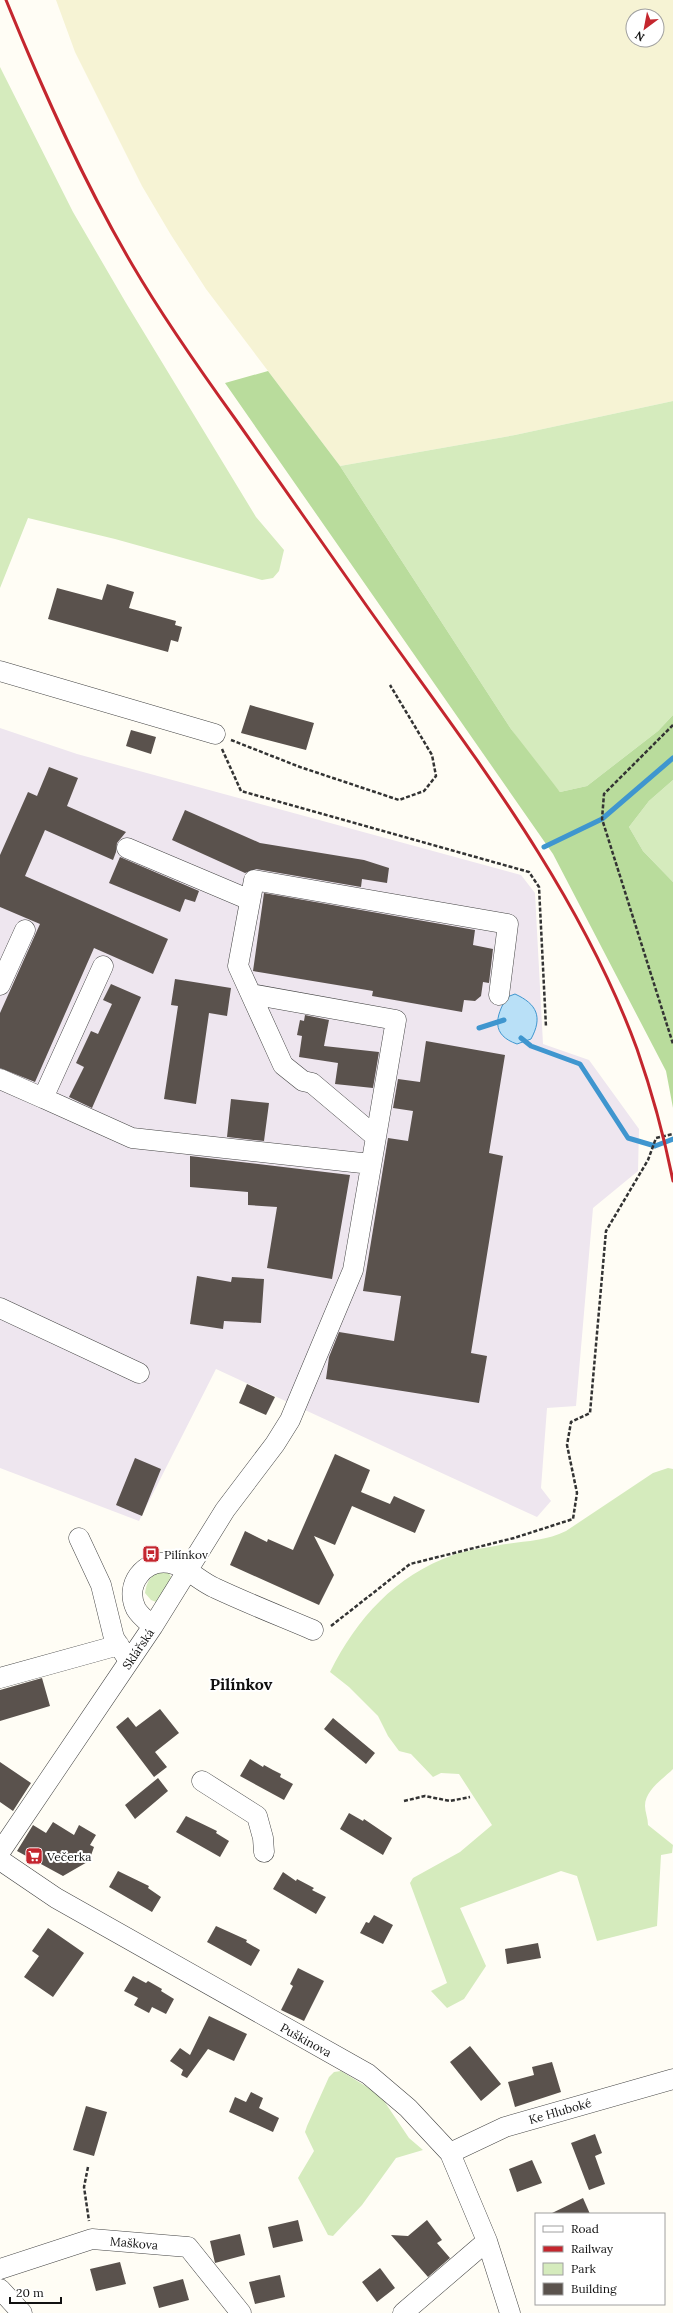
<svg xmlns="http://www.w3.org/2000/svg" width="673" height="2313" font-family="Lora,serif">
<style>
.industrial{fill:#eee6ef}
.farmland{fill:#f6f3d4;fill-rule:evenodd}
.green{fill:#d5ebbd}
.forest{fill:#b9dc9c}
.water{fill:#b9e0f7;stroke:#3f96cf}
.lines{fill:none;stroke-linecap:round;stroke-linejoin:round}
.stream{stroke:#3f96cf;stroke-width:5}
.building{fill:#5a524d}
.minor-casing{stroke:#444;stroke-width:21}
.path{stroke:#333;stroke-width:2.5;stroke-dasharray:4 2;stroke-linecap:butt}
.minor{stroke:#fff;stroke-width:20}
.rail{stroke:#c4262e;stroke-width:3}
.labels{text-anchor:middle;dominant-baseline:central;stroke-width:4;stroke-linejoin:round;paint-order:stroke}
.poi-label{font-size:12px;fill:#111;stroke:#fff;text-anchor:start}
.street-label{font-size:12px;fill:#111;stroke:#fff}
.district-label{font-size:16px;font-weight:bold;fill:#111;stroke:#fff}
</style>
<rect width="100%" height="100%" fill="#fffdf5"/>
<path class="industrial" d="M 0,728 L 77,754 L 521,875 L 535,893 L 543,1044 L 589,1060 L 639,1129 L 638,1171 L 593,1208 L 576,1406 L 547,1408 L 541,1488 L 551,1501 L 537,1517 L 216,1369 L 139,1521 L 0,1468 Z"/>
<path class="farmland" d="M 56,0 L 673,0 L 673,401 L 515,435 L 340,466 L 206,289 L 171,235 L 142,186 L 75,52 ZM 633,16 L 657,16 L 657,40 L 633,40 Z"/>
<path class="green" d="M 0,67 L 73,212 L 126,303 L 256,517 L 284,550 L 279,571 L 273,578 L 262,580 L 115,539 L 28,518 L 0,588 Z
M 673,401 L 673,715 L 658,731 L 587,786 L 560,792 L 535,763 L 511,729 L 340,466 L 515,435 Z
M 673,780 L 673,882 L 643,851 L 629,827 L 649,801 Z
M 668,1468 L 673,1469 L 673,1769 C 663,1779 645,1790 645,1806 C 645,1812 648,1818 648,1825 L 673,1845 L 672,1853 L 661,1855 L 657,1926 L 597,1941 L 577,1876 L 561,1871 L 460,1908 L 486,1966 L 464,1999 L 447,2008 L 431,1991 L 447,1983 L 410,1883 L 413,1878 L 460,1852 L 492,1825 L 459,1774 L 441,1773 L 433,1777 L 411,1754 L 399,1751 L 388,1736 L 378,1716 L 349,1687 L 330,1672 C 357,1618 395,1576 453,1555 C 466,1550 481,1549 495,1546 C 519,1541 544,1542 566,1531 L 653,1473 Z
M 161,1571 L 169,1573 L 172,1579 L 156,1602 L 151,1600 L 145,1593 C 147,1581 150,1576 161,1571 Z
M 341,2071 L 380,2095 L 409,2138 L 423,2150 L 396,2158 L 362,2205 L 333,2236 L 328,2235 L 298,2178 L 314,2151 L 305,2132 L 307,2126 L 329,2077 L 334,2072 Z"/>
<path class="forest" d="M 268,371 L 340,466 L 511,729 L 560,792 L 587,786 L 658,731 L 673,715 L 673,780 L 649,801 L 629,827 L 643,851 L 673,882 L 673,1108 L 666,1071 L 553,854 L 225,383 Z"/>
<path class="water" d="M 515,994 C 537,1004 543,1017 531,1039 L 517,1044 C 491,1035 495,1017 507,997 Z"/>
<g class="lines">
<path class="stream" d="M 544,847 L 602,819 L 673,758
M 479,1028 L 504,1020
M 521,1038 L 531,1046 L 580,1064 L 628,1138 L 655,1146 L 673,1139"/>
</g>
<path class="building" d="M 107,584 L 134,592 L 129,608 L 176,621 L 175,625 L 182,627 L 178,642 L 171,640 L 168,652 L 48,619 L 57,588 L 102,600 Z
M 250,705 L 314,723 L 306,750 L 241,733 Z
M 131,730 L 156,737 L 151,754 L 126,746 Z
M 49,767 L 78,778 L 67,806 L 126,832 L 117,843 L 116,852 L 113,860 L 45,830 L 25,876 L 168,939 L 153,974 L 94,948 L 35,1082 L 0,1068 L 0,1013 L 40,924 L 0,907 L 0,855 L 28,792 L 37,796 Z
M 185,810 L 260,843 L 364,860 L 389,868 L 387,883 L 362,879 L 361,887 L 256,869 L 245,873 L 172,840 Z
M 120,857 L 199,891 L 195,902 L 185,899 L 180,912 L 109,883 Z
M 264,893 L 475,930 L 473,945 L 493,949 L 489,983 L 483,982 L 481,996 L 475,1001 L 464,1000 L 462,1012 L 372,996 L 373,991 L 253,971 Z
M 175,979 L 231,988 L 227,1016 L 209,1013 L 196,1104 L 164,1099 L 178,1006 L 171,1005 Z
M 111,984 L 141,997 L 92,1108 L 69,1097 L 84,1067 L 76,1063 L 91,1031 L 98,1034 L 112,1004 L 103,1000 Z
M 305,1015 L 329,1020 L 324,1046 L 379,1052 L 373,1088 L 335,1084 L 338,1063 L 299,1057 L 302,1036 L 297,1035 L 300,1020 L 304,1021 Z
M 426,1041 L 505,1055 L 489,1153 L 503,1156 L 471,1353 L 487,1356 L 479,1403 L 326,1379 L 329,1357 L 339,1332 L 394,1341 L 401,1296 L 363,1291 L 388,1138 L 408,1141 L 413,1111 L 393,1108 L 398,1079 L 420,1082 Z
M 231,1099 L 269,1103 L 264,1141 L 227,1137 Z
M 190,1156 L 350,1175 L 332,1279 L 267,1268 L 277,1207 L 248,1205 L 248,1192 L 190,1187 Z
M 197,1276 L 231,1282 L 232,1277 L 264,1279 L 261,1323 L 224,1321 L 223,1329 L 190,1324 Z
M 247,1384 L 275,1397 L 266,1415 L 239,1403 Z
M 335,1454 L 370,1470 L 361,1492 L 390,1504 L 394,1496 L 425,1510 L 415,1533 L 352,1506 L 335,1545 L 314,1536 L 334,1575 L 319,1605 L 230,1565 L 245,1531 L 267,1542 L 268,1539 L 293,1550 Z
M 135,1458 L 161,1469 L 142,1516 L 116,1505 Z
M 42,1678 L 50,1706 L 0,1721 L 0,1690 Z
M 160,1709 L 179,1733 L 155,1752 L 167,1767 L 154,1777 L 116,1727 L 128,1717 L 136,1727 Z
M 333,1718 L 375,1753 L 366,1764 L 324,1729 Z
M 250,1759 L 263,1767 L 264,1765 L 273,1770 L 281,1774 L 280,1777 L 293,1784 L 284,1800 L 240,1776 Z
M 0,1762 L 31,1783 L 13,1811 L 0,1802 Z
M 158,1778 L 168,1791 L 135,1819 L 125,1805 Z
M 349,1813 L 363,1821 L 364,1819 L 392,1838 L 383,1855 L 340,1829 Z
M 186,1816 L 217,1831 L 216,1833 L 229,1841 L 220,1857 L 176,1832 Z
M 53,1822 L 74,1835 L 79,1825 L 96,1835 L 90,1845 L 94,1847 L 89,1861 L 63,1876 L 17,1851 L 33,1825 L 46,1833 Z
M 118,1871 L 149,1886 L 148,1888 L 161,1897 L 152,1912 L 109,1887 Z
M 283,1872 L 296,1881 L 297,1879 L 314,1888 L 312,1890 L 326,1897 L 316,1914 L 273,1889 Z
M 374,1915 L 393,1925 L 383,1944 L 360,1933 L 366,1922 L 369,1923 Z
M 216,1926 L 247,1940 L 246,1942 L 260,1950 L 251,1966 L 207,1942 Z
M 48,1928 L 84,1953 L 53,1997 L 24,1977 L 39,1956 L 32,1951 Z
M 538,1943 L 541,1958 L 507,1964 L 505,1949 Z
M 298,1968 L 324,1981 L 304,2021 L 281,2010 L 293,1986 L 290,1984 Z
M 133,1976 L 146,1983 L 148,1981 L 162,1989 L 161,1991 L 174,1999 L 166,2014 L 152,2007 L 149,2013 L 134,2005 L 138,1998 L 124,1991 Z
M 209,2016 L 247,2034 L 234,2061 L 208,2049 L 187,2078 L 181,2075 L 183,2070 L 170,2061 L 180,2048 L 190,2055 Z
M 470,2046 L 501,2084 L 481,2101 L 450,2062 Z
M 552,2062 L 561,2092 L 515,2107 L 508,2082 L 534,2075 L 532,2067 Z
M 251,2092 L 263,2098 L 259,2108 L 279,2118 L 273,2132 L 229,2112 L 235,2097 L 246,2102 Z
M 86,2106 L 107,2112 L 94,2156 L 73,2150 Z
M 595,2134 L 602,2153 L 595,2156 L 605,2184 L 589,2190 L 571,2143 Z
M 532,2160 L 542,2183 L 517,2192 L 509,2169 Z
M 583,2198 L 590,2214 L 550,2214 Z
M 298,2220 L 303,2241 L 273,2248 L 268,2227 Z
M 427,2220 L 442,2240 L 437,2243 L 450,2258 L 428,2277 L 391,2235 L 408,2236 Z
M 240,2234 L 245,2255 L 215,2263 L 210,2241 Z
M 120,2262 L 126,2284 L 96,2291 L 90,2269 Z
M 380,2268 L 395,2288 L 377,2302 L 362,2282 Z
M 280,2275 L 285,2297 L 255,2304 L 249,2282 Z
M 183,2279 L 189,2300 L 159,2308 L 153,2287 Z"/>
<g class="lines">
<defs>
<path id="minor" d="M 0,671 L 215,734
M 127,848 L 250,900
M 103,966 L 43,1098 L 132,1138 L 371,1164
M 0,985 L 25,930
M 251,994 L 396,1020 L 376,1137
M 0,1079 L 43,1098
M 0,1308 L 139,1373
M 79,1538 L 101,1585 L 114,1638 L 129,1661
M 153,1626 C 147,1621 140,1616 136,1609 C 124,1585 144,1559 169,1563 C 186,1566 199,1581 215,1588 C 247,1603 280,1616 313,1630
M 0,1678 L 119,1645
M 202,1781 L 257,1816 L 263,1838 L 264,1852
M 0,1852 L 153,1626 L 225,1510 L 275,1444 L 290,1420 L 353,1270 L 376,1137 L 312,1083 L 303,1081 L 283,1065 L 238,966 L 254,880 L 508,924 L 499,995
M 0,1860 L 56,1898 L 368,2074 L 408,2108 L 450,2153 L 487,2241 L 510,2313
M 450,2153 L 505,2127 L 673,2079
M 0,2269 L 92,2239 L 188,2247 L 241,2313
M 0,2289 L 22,2313
M 403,2313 L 487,2241"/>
</defs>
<use href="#minor" class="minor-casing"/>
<path class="path" d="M 673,725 L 604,794 L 602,819 L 673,1044
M 231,740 L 300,767 L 399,800 L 424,791 L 436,776 L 432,755 L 390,685
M 222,749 L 241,791 L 529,872 L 539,887 L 546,1027
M 331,1626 L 410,1564 L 514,1538 L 573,1519 L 577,1493 L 567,1445 L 571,1422 L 590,1413 L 606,1231 L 648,1160 L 656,1138 L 673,1134
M 404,1801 L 425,1796 L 450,1801 L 470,1797
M 88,2167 L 84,2187 L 89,2221"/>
<use href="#minor" class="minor"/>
<path class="rail" d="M 6,0 C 43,91 83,181 133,266 C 164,319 200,370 236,420 C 279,482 323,543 366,605 C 466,746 577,885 637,1049 C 652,1092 664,1136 673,1181"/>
</g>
<defs>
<symbol id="bus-square" viewBox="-11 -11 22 22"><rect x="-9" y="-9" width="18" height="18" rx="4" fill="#c4262e" stroke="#fff"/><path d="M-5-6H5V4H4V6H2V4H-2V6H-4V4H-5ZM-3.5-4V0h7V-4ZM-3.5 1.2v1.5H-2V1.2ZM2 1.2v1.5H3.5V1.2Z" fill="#fff"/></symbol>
<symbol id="supermarket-square" viewBox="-11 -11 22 22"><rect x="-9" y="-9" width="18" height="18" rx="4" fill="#c4262e" stroke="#fff"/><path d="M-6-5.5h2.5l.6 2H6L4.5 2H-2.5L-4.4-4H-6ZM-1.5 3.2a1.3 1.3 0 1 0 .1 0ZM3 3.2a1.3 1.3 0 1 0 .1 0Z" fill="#fff"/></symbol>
</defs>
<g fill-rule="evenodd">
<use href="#bus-square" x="141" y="1544" width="20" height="20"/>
<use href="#supermarket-square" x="24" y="1846" width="20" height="20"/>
</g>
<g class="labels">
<g class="poi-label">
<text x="164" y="1554">Pilínkov</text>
<text x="47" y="1856">Večerka</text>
</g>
<g class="street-label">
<text transform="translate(138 1649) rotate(-56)">Sklářská</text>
<text transform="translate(306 2040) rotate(29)">Puškinova</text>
<text transform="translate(560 2111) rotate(-16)">Ke Hluboké</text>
<text transform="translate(134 2243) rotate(5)">Maškova</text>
</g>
<g class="district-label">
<text x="241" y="1684">Pilínkov</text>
</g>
</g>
<rect x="535" y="2213" width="130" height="92" fill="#ffffff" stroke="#a0a0a0"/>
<rect x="543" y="2226" width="20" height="6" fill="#ffffff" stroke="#a0a0a0"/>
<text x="571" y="2233" font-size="12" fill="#111111">Road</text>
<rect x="543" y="2246" width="20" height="6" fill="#c4262e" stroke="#a0a0a0"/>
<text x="571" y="2253" font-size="12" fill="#111111">Railway</text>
<rect x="543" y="2263" width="20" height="12" fill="#d5ebbd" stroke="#a0a0a0"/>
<text x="571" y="2273" font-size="12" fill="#111111">Park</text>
<rect x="543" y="2283" width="20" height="12" fill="#5a524d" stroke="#a0a0a0"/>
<text x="571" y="2293" font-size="12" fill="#111111">Building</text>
<g transform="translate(645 28) rotate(212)"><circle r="19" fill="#ffffff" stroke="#a0a0a0"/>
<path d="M0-3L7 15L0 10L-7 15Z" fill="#c4262e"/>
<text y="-6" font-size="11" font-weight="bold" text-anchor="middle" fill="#111111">N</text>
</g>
<path d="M10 2297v6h51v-6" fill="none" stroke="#111111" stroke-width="2"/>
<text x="16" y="2297" font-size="12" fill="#111111" stroke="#ffffff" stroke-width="3" paint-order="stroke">20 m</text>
</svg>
